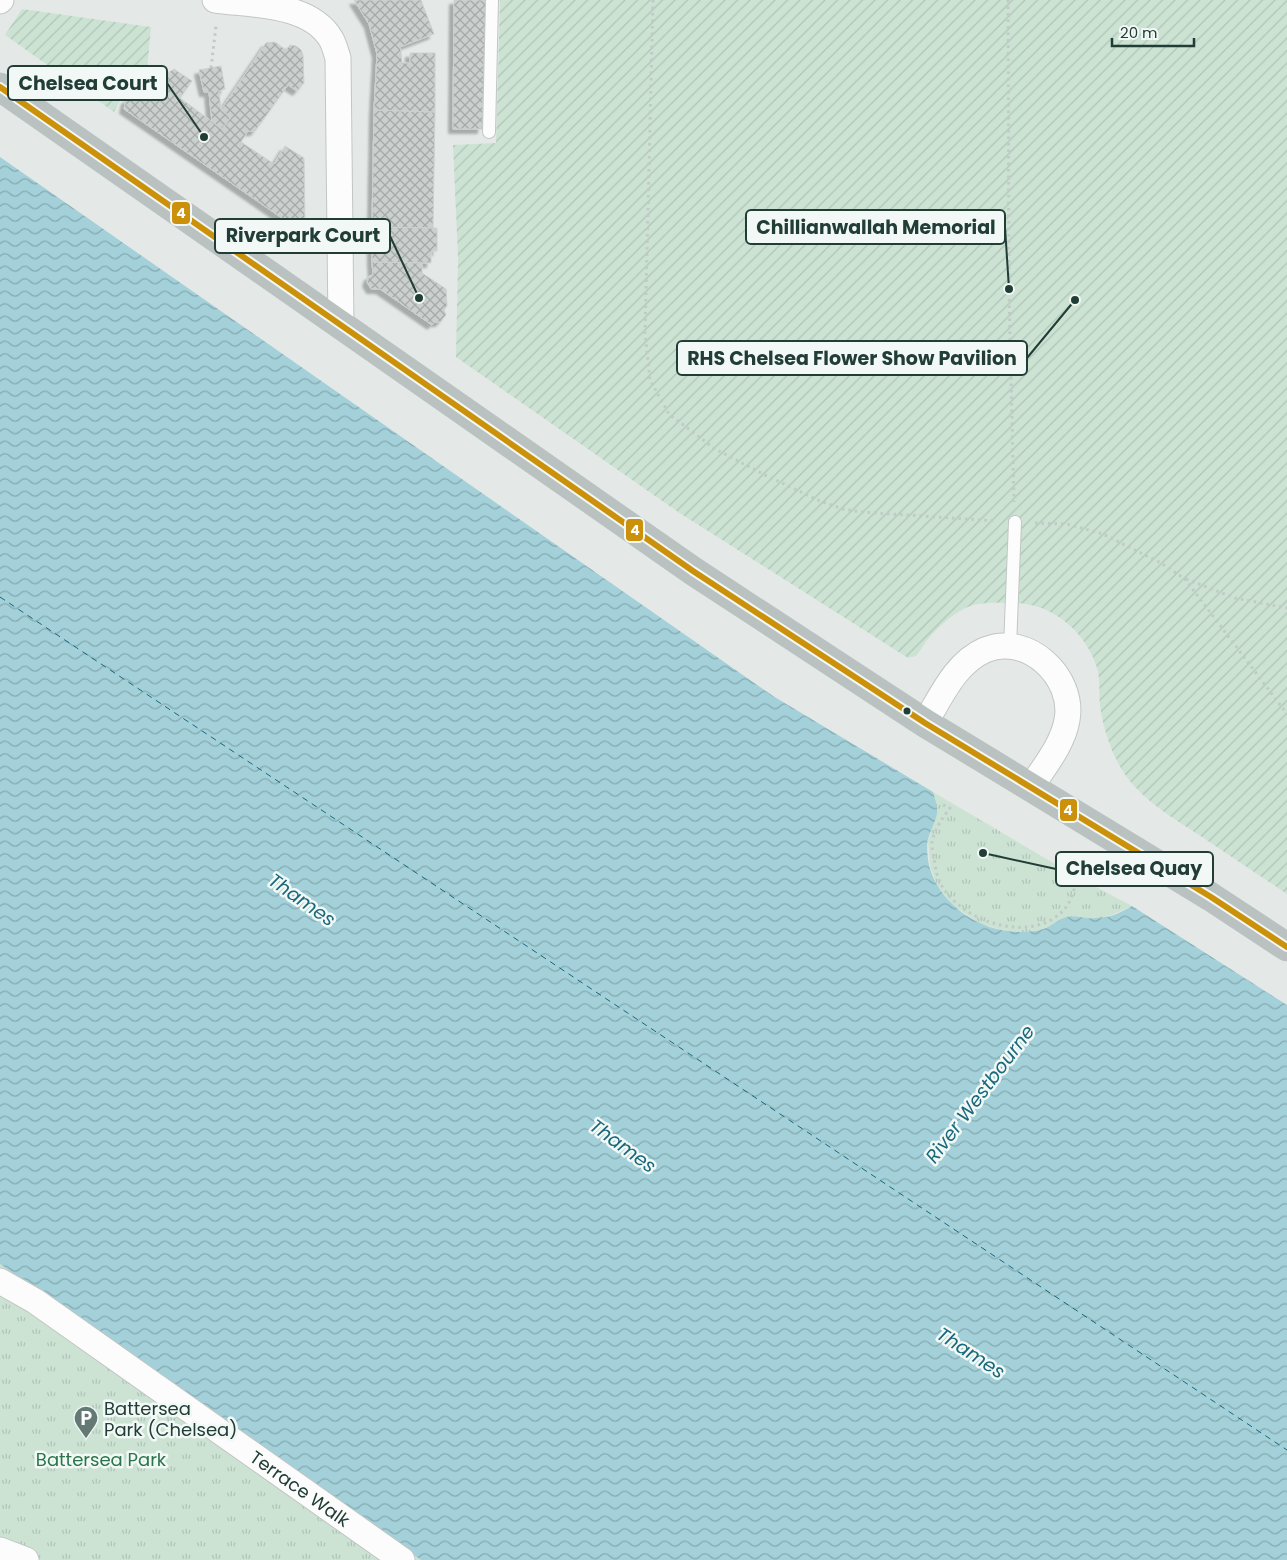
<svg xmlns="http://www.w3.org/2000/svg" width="1287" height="1560" font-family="Poppins,sans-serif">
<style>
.park{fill:url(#park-tufts)}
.garden{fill:url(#garden-furrows)}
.water{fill:url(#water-waves)}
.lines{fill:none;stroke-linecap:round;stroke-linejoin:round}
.ferry{stroke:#19687b;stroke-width:1;stroke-dasharray:6 5;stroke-linecap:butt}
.building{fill:url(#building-cross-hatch);stroke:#ccd2d0;filter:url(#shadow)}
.lane-casing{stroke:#c1c6c4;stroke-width:14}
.street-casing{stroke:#c1c6c4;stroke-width:27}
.highway-casing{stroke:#bcc5c3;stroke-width:29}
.path{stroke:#c0cac6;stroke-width:3;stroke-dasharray:2.5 4;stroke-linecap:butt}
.lane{stroke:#fbfcfb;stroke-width:12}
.street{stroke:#fbfcfb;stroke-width:25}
.highway{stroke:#bac2c1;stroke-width:28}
.bus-1-casing{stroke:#f1f8f5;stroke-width:10}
.bus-1{stroke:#cc910b;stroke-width:6}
.bus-dot{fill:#213d36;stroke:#f1f8f5;stroke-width:2}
.labels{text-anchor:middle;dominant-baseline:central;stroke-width:5;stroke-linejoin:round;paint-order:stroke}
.poi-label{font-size:18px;fill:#213d36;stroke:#f1f8f5;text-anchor:start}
.park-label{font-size:18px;fill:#2a7549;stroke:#f1f8f5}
.street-label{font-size:18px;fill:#213d36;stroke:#f1f8f5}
.water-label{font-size:19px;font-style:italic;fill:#19687b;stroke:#f1f8f5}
.leader{fill:none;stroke:#213d36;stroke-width:2}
.callout-dot{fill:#213d36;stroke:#f1f8f5;stroke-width:2}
.callout{fill:#f1f8f5;stroke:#213d36;stroke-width:2}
.callout-label{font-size:19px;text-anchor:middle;font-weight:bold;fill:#213d36}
.line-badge{stroke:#f1f8f5;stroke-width:2}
.badge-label{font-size:14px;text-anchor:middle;font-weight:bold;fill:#fff}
</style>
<defs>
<pattern id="park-tufts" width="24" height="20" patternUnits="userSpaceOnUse" patternTransform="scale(1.25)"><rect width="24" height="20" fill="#cce3d4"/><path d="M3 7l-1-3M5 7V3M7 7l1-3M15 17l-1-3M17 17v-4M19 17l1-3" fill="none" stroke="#afc4b7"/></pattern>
<pattern id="garden-furrows" width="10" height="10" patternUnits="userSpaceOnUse" patternTransform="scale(1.25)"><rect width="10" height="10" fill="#cce3d4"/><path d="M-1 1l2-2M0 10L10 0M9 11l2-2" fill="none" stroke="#afc4b7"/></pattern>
<pattern id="water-waves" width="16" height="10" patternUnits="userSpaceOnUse" patternTransform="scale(1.25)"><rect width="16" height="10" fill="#a3d0d9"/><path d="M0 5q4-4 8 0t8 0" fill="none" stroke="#84aab1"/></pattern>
<pattern id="building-cross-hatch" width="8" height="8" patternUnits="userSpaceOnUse" patternTransform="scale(1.25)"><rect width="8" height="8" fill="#cbd0ce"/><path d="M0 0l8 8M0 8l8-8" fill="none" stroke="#a4aaa8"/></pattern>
<filter id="shadow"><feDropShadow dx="-4.5" dy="4.5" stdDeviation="1" flood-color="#0004"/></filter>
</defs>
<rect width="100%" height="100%" fill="#e4e9e7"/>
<path class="park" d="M 933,792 L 1079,878 L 1132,906 L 1103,919 L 1066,917 L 1041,930 L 1027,932 L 1008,932 L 979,923 L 952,905 L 938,887 L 930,867 L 928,840 L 937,813 Z
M 0,1264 L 421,1560 L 0,1560 Z"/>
<path class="garden" d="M 500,0 L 1287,0 L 1287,894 C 1259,875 1230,856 1202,837 C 1175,819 1146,803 1126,776 C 1112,756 1103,729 1100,705 C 1099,694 1100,682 1098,671 C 1088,634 1054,604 1016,603 C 1004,603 990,602 978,604 C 960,607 941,624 929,638 C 924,643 921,651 916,656 L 908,658 L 678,512 L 456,357 L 458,258 L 453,145 L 496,143 Z
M 22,9 L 151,27 L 146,81 L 122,97 L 114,112 L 5,35 Z"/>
<path class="water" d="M 0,157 L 773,696 L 933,792 C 935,799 938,808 937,814 C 935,823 930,831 928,839 C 926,847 928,862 930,869 C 944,913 995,940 1040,930 C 1049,928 1058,919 1067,917 C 1072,916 1080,917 1086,918 C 1106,919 1115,916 1132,906 L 1287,1005 L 1287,1560 L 421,1560 L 0,1264 Z"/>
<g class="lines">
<path class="ferry" d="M 0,597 L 1287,1450"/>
</g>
<path class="building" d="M 354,0 L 421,0 L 434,34 L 400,47 L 401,52 L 402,63 L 410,63 L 410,53 L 435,53 L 435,112 L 374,110 L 377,54 L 369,24 Z
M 454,0 L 486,0 L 482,129 L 453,129 Z
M 275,42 L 286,50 L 290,45 L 296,46 L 301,50 L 303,55 L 304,83 L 297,91 L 288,85 L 255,131 L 248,131 L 241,142 L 274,164 L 285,146 L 304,158 L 305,224 L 295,227 L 124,109 L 126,100 L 174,69 L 192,81 L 180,98 L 222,129 L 231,117 L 221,110 L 266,43 Z
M 221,66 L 225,89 L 219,91 L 221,110 L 231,117 L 222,129 L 212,122 L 209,92 L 204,92 L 199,70 Z
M 374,110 L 435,112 L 433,228 L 372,227 Z
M 372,227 L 437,228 L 437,251 L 431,251 L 431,263 L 372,262 Z
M 372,262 L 422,263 L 422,273 L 446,289 L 447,306 L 444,310 L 446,315 L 440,322 L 434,322 L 432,325 L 380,289 L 371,289 L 367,282 L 369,276 L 373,275 Z"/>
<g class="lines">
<defs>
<path id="lane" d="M 489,132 L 492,0
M 1010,647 L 1015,522"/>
<g id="street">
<path d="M 215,0 C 252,5 310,3 331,39 C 334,44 336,52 338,58 L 341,326"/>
<path d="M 0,1 L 1,0"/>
<path d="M 925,723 C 941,697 955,663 985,650 C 1027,632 1075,677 1067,720 C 1063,744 1044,767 1031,787"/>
<path id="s1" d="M 0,1281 L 35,1301 L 402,1560"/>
<path d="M 0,1550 L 26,1560"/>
</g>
<path id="highway" d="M 0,87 L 693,571 L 925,723 L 1211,897 L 1287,947"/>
</defs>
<use href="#lane" class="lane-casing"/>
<use href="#street" class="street-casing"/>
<use href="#highway" class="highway-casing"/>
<path class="path" d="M 653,0 L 645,333 L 650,380 L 669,414 L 715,449 L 765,475 L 820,501 L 843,509 L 861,512 L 997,521
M 1008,0 L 1009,289 L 1014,502
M 211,68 L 216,26
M 1035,523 L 1067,524 L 1103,534 L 1161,563 L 1185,579 L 1287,714
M 1186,579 L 1235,598 L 1287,608
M 943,805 L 950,808 C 943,817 934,830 932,842 C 931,846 933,852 934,857 C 935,867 937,878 942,886 C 964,924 1037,946 1067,906 C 1071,900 1073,891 1076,885"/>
<use href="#lane" class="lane"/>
<use href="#street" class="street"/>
<use href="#highway" class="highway"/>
<defs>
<path id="bus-1" d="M 0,87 L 693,571 L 925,723 L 1211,897 L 1287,947"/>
</defs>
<use href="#bus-1" class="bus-1-casing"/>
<use href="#bus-1" class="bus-1"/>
</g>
<defs>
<symbol id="parking-pin" viewBox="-11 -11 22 30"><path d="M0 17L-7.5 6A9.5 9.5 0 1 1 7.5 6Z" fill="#657974" stroke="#f1f8f5"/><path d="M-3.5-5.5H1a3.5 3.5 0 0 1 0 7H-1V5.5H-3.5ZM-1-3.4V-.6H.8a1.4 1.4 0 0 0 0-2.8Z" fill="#fff"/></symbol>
</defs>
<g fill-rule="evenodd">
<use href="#parking-pin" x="72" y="1404" width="28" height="38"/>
</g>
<circle class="bus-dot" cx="907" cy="711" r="4.5"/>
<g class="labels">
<g class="poi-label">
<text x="104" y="1408">Battersea<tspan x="104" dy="21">Park (Chelsea)</tspan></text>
</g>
<g class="park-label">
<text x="101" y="1459">Battersea Park</text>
</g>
<g class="street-label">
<text stroke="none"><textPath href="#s1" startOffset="365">Terrace Walk</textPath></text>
</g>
<g class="water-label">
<text transform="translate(302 900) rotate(35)">Thames</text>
<text transform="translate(980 1094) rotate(-53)">River Westbourne</text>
<text transform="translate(623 1146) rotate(36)">Thames</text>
<text transform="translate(971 1353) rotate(33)">Thames</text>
</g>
</g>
<path class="leader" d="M204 137L167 83M1009 289L1005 227M419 298L390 236M1075 300L1027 358M983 853L1056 869"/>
<g class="callout-dot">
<circle cx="204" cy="137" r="5"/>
<circle cx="1009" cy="289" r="5"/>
<circle cx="419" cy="298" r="5"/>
<circle cx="1075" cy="300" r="5"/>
<circle cx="983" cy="853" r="5"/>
</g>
<g class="callout">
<rect x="8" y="66" width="159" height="34" rx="5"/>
<rect x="746" y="210" width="259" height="34" rx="5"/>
<rect x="215" y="219" width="175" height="34" rx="5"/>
<rect x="677" y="341" width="350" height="34" rx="5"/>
<rect x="1056" y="852" width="157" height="34" rx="5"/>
</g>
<g class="callout-label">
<text x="88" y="90">Chelsea Court</text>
<text x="876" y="234">Chillianwallah Memorial</text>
<text x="303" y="242">Riverpark Court</text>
<text x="852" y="365">RHS Chelsea Flower Show Pavilion</text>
<text x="1134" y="875">Chelsea Quay</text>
</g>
<g class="line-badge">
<rect x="171" y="201" width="20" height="24" rx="5" fill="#cc910b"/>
<rect x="625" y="518" width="19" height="24" rx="5" fill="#cc910b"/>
<rect x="1059" y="798" width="19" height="24" rx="5" fill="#cc910b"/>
</g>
<g class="badge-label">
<text x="181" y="218">4</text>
<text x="635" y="535">4</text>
<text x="1068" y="815">4</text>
</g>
<path d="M1112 38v8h82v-8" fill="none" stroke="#213d36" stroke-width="2.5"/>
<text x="1120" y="38" font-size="15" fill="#213d36" stroke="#f1f8f5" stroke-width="4" paint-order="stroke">20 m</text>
</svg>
